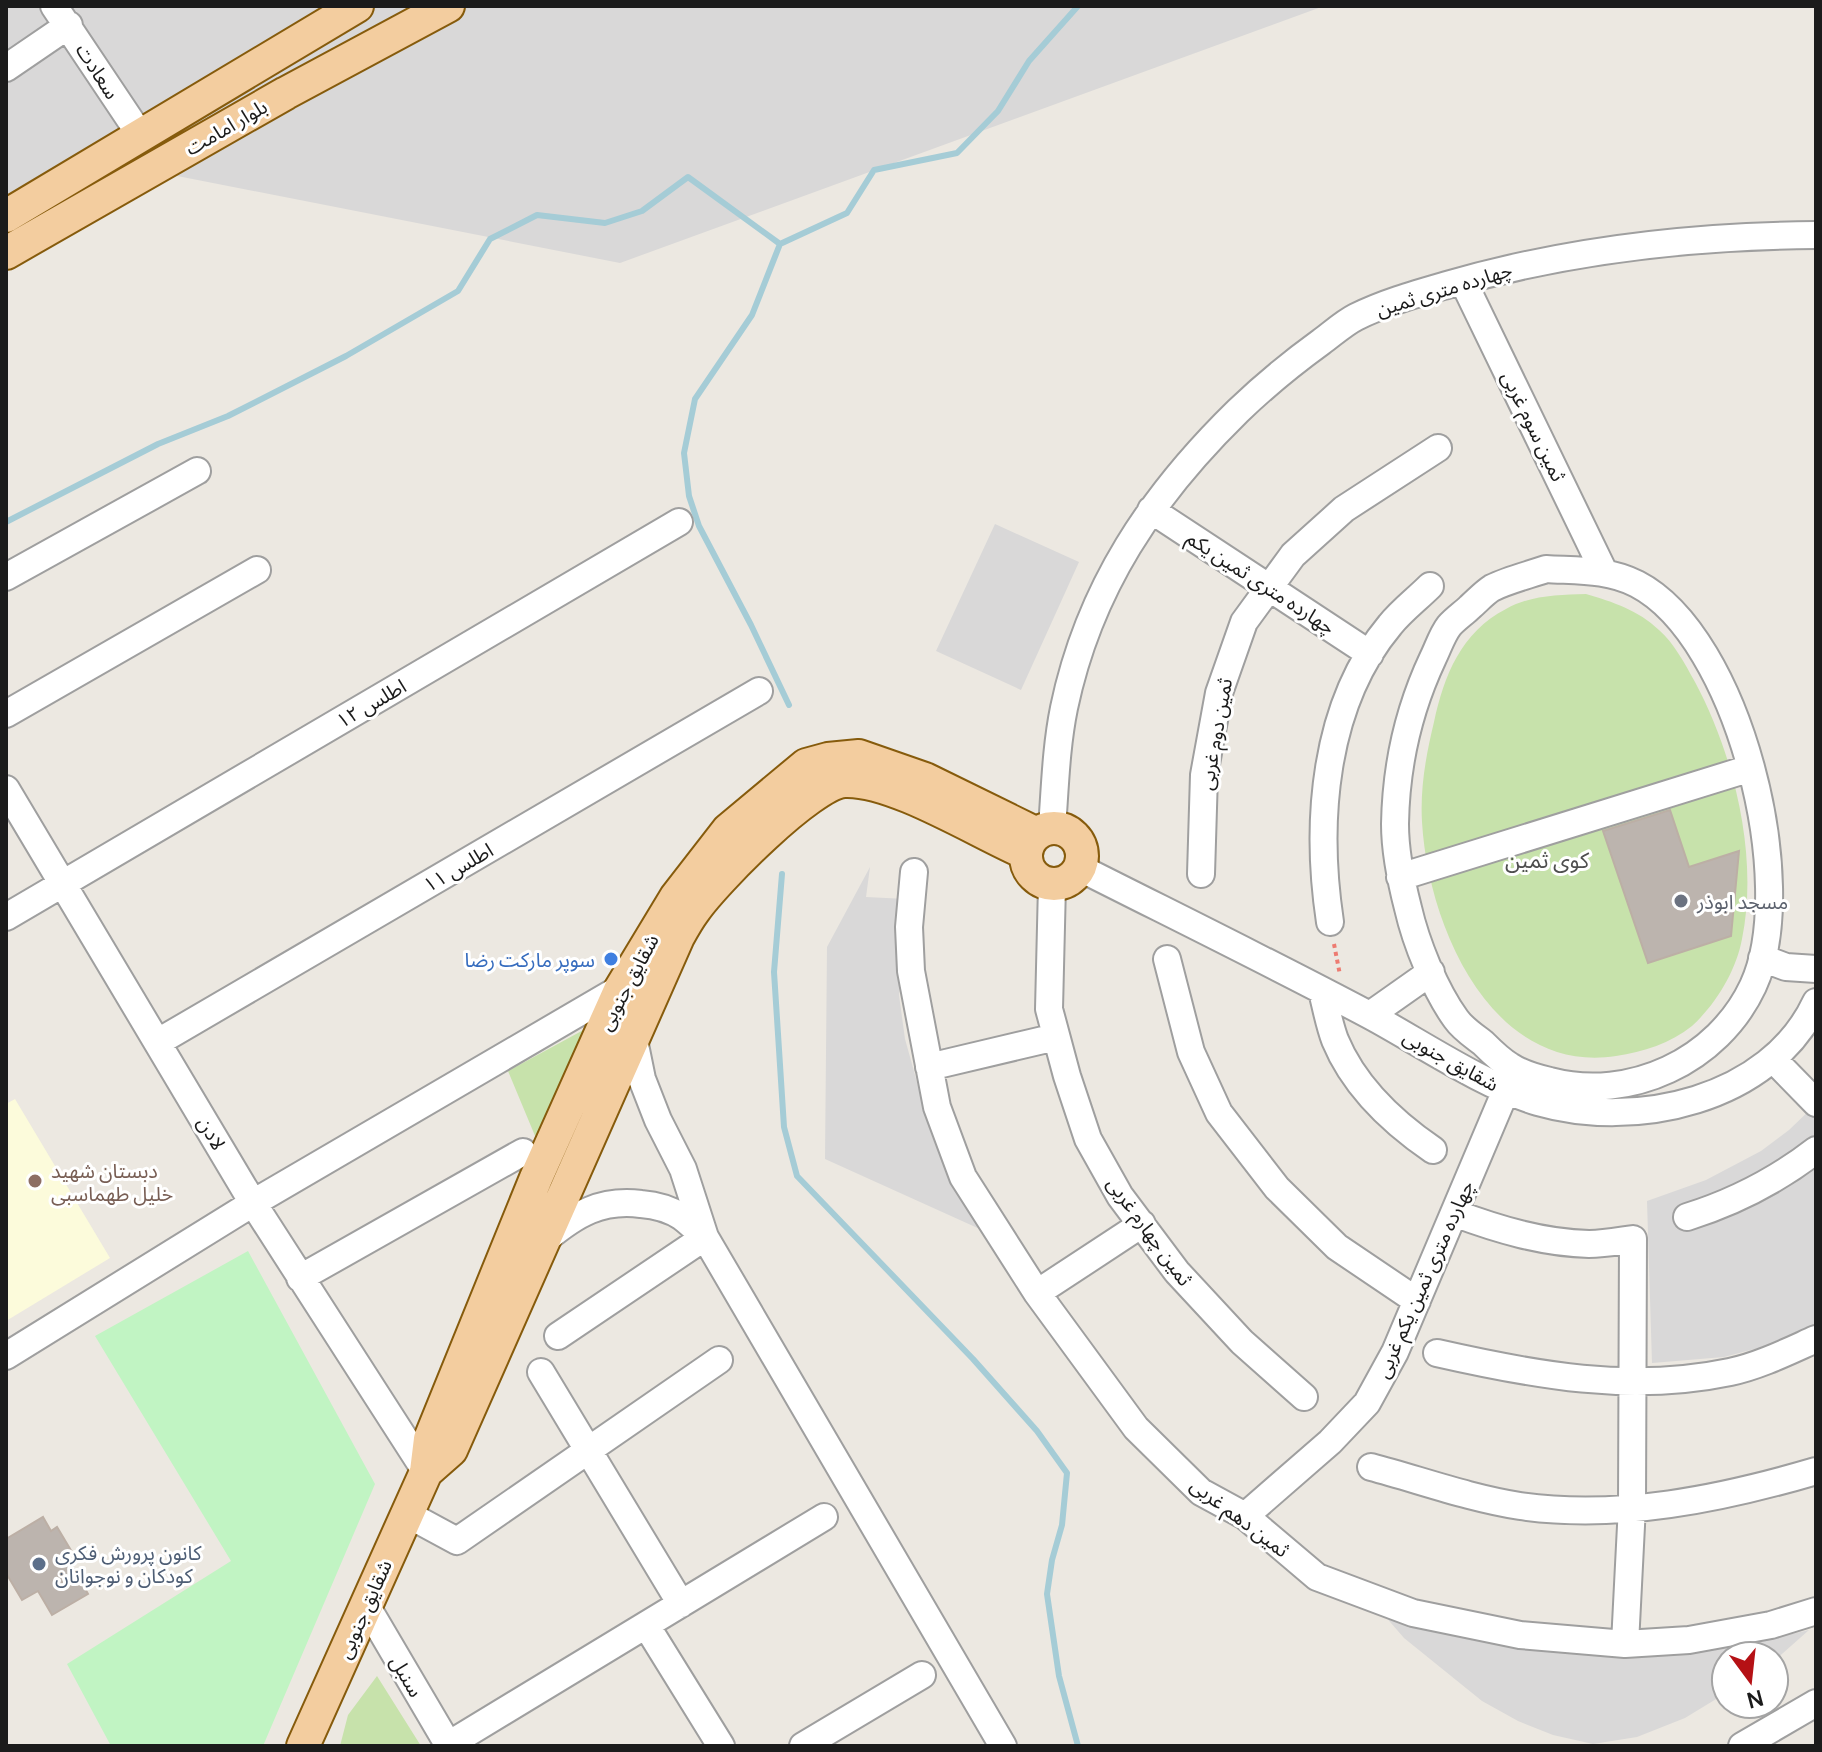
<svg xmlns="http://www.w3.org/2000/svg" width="1822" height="1752" font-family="Manrope,'Noto Sans Arabic',sans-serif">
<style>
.residential{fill:#d9d8d8}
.education{fill:#fcfbdb}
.grass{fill:#c7e2ab}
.park{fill:#c1f4c3}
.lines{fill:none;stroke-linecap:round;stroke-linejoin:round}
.stream{stroke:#a5ccd6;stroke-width:6}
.building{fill:#bcb4ae;stroke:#bcafa5;stroke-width:2}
.minor-casing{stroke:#9f9f9f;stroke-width:30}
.major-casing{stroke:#865b0c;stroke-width:36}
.path{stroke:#ed7b71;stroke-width:4;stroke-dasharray:4 4;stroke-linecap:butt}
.minor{stroke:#fff;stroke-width:26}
.major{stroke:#f3cd9f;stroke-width:32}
.worship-dot{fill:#6b7280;stroke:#fff;stroke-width:3}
.shop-dot{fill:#3f7fe0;stroke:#fff;stroke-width:3}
.education-dot{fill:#8d6e63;stroke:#fff;stroke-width:3}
.service-dot{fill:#5c6f8a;stroke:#fff;stroke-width:3}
.labels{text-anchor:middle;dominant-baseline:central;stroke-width:6;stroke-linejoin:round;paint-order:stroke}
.street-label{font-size:20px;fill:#1b1b1b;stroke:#fff}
.worship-label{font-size:20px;fill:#5b616d;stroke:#fff;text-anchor:start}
.shop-label{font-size:20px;fill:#366cbe;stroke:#fff;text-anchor:end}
.education-label{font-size:20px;fill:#785e54;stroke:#fff;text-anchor:start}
.service-label{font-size:20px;fill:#4e5e75;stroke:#fff;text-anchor:start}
.neighbourhood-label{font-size:22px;fill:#4e4e4e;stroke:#fff}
</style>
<rect width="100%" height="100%" fill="#ece8e1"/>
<path class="residential" d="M 6,6 L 1324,6 L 620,263 L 91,159 L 6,212 Z
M 995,524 L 1079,562 L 1021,690 L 936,651 Z
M 870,867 L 866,897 L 906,899 L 899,995 L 905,1039 L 932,1136 L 945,1168 L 982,1230 L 825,1159 L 827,947 Z
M 1816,1104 L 1816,1324 L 1766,1346 L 1724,1357 L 1652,1363 L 1647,1201 L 1706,1180 L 1761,1151 L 1789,1130 Z
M 1384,1615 L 1619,1654 L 1674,1654 L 1745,1645 L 1809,1630 L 1774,1661 L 1774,1656 L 1726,1656 L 1726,1693 L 1685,1718 L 1637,1737 L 1593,1744 L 1553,1735 L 1518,1721 L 1482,1701 L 1404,1638 Z"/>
<path class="education" d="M 15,1099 L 110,1258 L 6,1321 L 6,1104 Z"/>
<path class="grass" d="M 1586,594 C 1613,602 1638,610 1659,630 C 1674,643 1685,664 1695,682 C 1734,755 1759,856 1742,939 C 1736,971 1716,1004 1692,1026 C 1671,1043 1643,1052 1616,1056 C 1491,1075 1428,925 1422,822 C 1420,788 1426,755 1434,722 C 1444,676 1461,632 1506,609 C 1531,595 1558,595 1586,594 Z
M 589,1027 L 538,1143 L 508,1071 Z
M 377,1676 L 421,1746 L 340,1746 L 348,1715 Z"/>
<path class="park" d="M 248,1251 L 375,1484 L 263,1746 L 111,1746 L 67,1664 L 231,1561 L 95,1336 Z"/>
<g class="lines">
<path class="stream" d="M 780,244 L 752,315 L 695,399 L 684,453 L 689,496 L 699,526 L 751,625 L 789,705
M 6,522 L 158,444 L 228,416 L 346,356 L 458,291 L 490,239 L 537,215 L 605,223 L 642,211 L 688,177 L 780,244 L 847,213 L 874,170 L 957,153 L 998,111 L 1029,61 L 1078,6
M 782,874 L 774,972 L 784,1127 L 797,1176 L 973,1359 L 1037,1431 L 1067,1473 L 1062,1525 L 1052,1560 L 1047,1594 L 1059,1676 L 1078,1746"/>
</g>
<path class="building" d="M 1670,810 L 1689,867 L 1739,851 L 1731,936 L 1648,963 L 1603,831 Z
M 43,1517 L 51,1531 L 57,1527 L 72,1552 L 66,1555 L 88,1594 L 52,1615 L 38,1591 L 22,1600 L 6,1573 L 6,1539 Z"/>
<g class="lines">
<defs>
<path id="minor" d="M 54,6 L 141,136
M 6,68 L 69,25
M 1463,281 L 1604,572
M 1151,510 L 1370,654
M 1546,569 C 1577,571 1608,569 1637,584 C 1739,637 1800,885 1753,986 C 1718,1061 1630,1102 1550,1081 C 1537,1078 1522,1074 1510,1066 C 1500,1060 1491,1051 1483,1043 C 1474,1036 1463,1029 1456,1019 C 1435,990 1416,943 1408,908 C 1401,881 1395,852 1395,824 C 1396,765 1408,711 1433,658 C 1438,648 1442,635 1449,626 C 1455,619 1464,613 1470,607 C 1477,601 1484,593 1492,588 C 1508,580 1529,575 1546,569 Z
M 6,577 L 197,471
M 6,714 L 257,570
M 6,789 L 253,1203 L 426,1472
M 1052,828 C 1055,788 1056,747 1064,708 C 1089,588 1152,495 1238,411 C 1265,385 1292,363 1321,342 C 1332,334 1344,323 1356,317 C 1384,303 1416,294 1447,285 C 1567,250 1691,236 1816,235
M 1080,868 C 1177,917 1275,965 1371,1016 C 1421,1043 1484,1086 1538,1102 C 1635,1130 1770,1101 1816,1002
M 914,872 L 909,927 L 911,971 L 937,1107 L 963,1177 L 1037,1293 L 1136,1428 L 1201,1492 L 1245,1516 L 1317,1577 L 1413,1613 L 1520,1635 L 1625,1644 L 1689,1640 L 1771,1625 L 1816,1611
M 1201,874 L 1204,775 L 1219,693 L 1244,622 L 1293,555 L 1344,509 L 1438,448
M 1400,877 L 1751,768
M 1052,885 L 1049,1009 L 1067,1076 L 1088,1139 L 1120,1196 L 1177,1272 L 1242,1342 L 1304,1397
M 6,917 L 679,522
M 1330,922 C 1315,823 1323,705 1390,625 C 1401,611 1417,599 1430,586
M 1762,958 L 1786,967 L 1816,969
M 1167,959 L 1191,1052 L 1219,1113 L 1277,1188 L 1337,1247 L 1417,1301
M 1322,991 C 1326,1007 1329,1024 1335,1040 C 1354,1086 1392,1122 1433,1150
M 1370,1015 L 1431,972
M 633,1035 L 642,1079 L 658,1120 L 683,1169 L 705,1237 L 1003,1746
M 158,1042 L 759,691
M 1774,1060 L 1816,1103
M 929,1067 L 1056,1037
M 1454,1213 C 1497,1229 1543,1243 1589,1244 C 1604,1244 1619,1241 1633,1239 L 1632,1506 L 1625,1644
M 1687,1217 C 1735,1202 1776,1181 1816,1150
M 546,1239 C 576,1214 601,1199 641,1204 C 654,1205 670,1209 682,1217 C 690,1223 698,1231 705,1237
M 300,1278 L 523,1152
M 1037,1293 L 1142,1224
M 558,1336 L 705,1237
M 1437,1353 C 1534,1375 1630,1393 1730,1372 C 1759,1366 1789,1351 1816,1339
M 6,1356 L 253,1203 L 621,988
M 541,1372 L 681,1604
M 1371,1467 C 1420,1480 1469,1498 1520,1506 C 1619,1520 1721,1499 1816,1471
M 407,1514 L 457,1541 L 719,1360
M 1245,1516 L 1330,1442 L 1367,1403 L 1395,1352 L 1506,1090
M 366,1605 L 449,1746
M 646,1625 L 721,1746
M 448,1745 L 824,1517
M 803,1746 L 922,1675
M 1742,1746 L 1816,1703"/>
<path id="major" d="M 6,216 L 357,6
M 6,253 L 286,93 L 448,6
M1026 856a28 28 0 1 1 56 0a28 28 0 1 1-56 0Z
M 426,1472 L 451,1450 L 678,937 C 683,928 688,919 694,911 C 714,882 812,782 845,781 C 894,779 979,833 1026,853
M 303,1746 L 426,1472 L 430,1439 L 536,1178 L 621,988 L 676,897 L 728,830 L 806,765 L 828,759 L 859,756 L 925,779 L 1037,834"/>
</defs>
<use href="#minor" class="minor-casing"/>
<use href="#major" class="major-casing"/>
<path class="path" d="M 1334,944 L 1340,975"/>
<use href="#minor" class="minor"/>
<use href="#major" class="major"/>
</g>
<circle class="worship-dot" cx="1681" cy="901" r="8"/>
<circle class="shop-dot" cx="611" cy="959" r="8"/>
<circle class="education-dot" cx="35" cy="1181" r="8"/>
<circle class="service-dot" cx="39" cy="1564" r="8"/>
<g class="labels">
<g class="street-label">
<text transform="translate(98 71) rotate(57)">سعادت</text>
<text transform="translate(226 127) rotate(-30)">بلوار امامت</text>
<text transform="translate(1444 289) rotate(-17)">چهارده متری ثمین</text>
<text transform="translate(1534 426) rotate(64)">ثمین سوم غربی</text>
<text transform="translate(1261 582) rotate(33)">چهارده متری ثمین یکم</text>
<text transform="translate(371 703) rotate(-30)">اطلس ۱۲</text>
<text transform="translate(1215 734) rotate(-80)">ثمین دوم غربی</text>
<text transform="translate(458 867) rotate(-30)">اطلس ۱۱</text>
<text transform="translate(628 982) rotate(-62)">شقایق جنوبی</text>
<text transform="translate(1451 1060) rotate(29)">شقایق جنوبی</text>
<text transform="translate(212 1133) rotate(60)">لادن</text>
<text transform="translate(1150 1231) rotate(54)">ثمین چهارم غربی</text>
<text transform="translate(1424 1279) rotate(-66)">چهارده متری ثمین یکم غربی</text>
<text transform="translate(1240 1517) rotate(37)">ثمین دهم غربی</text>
<text transform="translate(364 1609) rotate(-66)">شقایق جنوبی</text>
<text transform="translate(407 1676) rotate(60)">سنبل</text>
</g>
<g class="worship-label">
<text x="1697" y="901">مسجد ابوذر</text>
</g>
<g class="shop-label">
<text x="595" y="959">سوپر مارکت رضا</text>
</g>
<g class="education-label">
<text x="51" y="1170">دبستان شهید<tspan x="51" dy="23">خلیل طهماسبی</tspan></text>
</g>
<g class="service-label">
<text x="55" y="1552">کانون پرورش فکری<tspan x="55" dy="23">کودکان و نوجوانان</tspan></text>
</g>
<g class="neighbourhood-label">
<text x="1547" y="860">کوی ثمین</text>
</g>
</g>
<rect width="1822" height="1752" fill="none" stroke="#1b1b1b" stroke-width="16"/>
<g transform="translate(1750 1680) rotate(165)"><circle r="38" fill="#ffffff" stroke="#a4a4a4" stroke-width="2"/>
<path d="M0-6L14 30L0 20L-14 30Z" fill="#b51115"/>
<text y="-12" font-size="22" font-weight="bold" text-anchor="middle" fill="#1b1b1b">N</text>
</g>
</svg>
